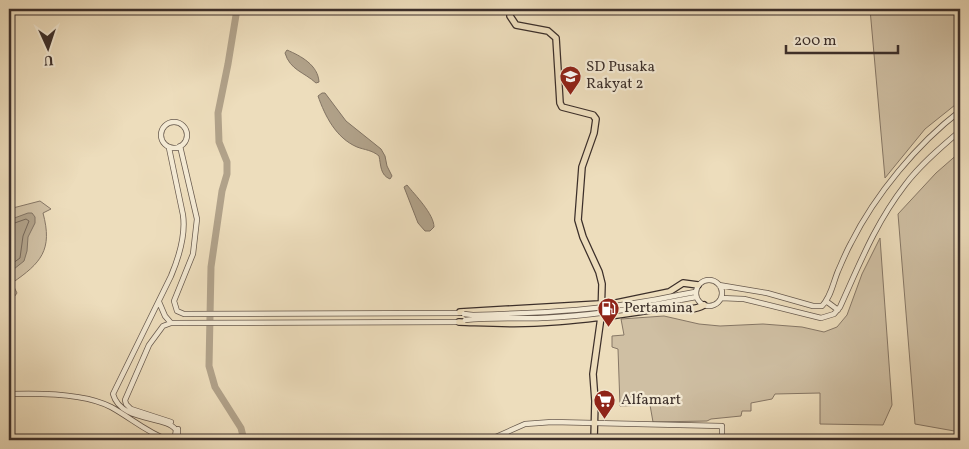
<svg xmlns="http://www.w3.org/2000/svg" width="969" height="449" font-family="Vollkorn,serif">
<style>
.green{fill:#cfbfa3;stroke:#867766}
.water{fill:#b1a28a;stroke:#827464}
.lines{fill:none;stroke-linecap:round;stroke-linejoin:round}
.shore{stroke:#76685a;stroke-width:1}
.river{stroke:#b1a28a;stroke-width:7}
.minor-casing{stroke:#685a4e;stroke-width:6}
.major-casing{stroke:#3c2f2a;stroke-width:8}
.minor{stroke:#f3e9d3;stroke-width:4.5}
.major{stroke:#edddbc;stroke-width:5.5}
.minor-bridge-casing{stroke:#685a4e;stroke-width:6;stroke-linecap:butt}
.minor-bridge{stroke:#f3e9d3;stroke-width:4.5}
.labels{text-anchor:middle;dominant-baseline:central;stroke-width:4.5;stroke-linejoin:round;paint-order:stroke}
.poi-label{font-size:15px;fill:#3c2f2a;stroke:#f3e9d3;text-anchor:start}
</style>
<rect width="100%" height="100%" fill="#edddbc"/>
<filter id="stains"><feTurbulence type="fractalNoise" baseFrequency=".004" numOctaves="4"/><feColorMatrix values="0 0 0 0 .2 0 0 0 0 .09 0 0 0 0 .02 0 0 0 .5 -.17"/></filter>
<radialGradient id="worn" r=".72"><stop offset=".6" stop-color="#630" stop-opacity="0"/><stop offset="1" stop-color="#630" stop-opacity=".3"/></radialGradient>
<path class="green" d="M 870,9 L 960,9 L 960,101 L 925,129 L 885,178 Z
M 960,152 L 960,432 L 915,424 L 898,214 L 936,173 Z
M 40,201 L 51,209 L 43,213 C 53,250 41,263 12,283 L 17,293 L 9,304 L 9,209 Z
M 880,238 L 892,405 L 883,425 L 820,424 L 820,393 L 775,394 L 772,399 L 751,403 L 751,411 L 742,411 L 741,416 L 711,419 L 707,421 L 653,422 L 650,405 L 620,406 L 618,349 L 612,347 L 612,336 L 624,335 L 621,319 L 664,316 L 699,324 L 720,326 L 763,324 L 802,327 L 824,332 L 837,327 L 847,315 L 862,274 Z"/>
<path class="water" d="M 287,50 C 301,56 318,65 319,82 L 316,83 C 304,72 290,70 285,53 Z
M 322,93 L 325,93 L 346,121 L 381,149 L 385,156 L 387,166 L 392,176 L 390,179 C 380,175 381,165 379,156 C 372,150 365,150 357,147 C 336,138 325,116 318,96 Z
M 407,185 C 415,195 434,214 434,227 L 430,231 L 425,231 L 418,223 L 404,187 Z
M 28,213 L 32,213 L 35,217 L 35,223 L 28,237 L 27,251 L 24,261 L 9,273 L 9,220 Z"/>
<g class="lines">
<path class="shore" d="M 9,225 L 26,219 L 29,221 L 23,236 L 20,258 L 9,266"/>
<path class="river" d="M 237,9 L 228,64 L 218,113 L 219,142 L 227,162 L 227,174 L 222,191 L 211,267 L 209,366 L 215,387 L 241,428 L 244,440"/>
<defs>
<path id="minor" d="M161 135a13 13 0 1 1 26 0a13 13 0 1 1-26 0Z
M 180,146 L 197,219 L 193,254 L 174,301 L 177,311 L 184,314 L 461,313
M696 293a13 13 0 1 1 26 0a13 13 0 1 1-26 0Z
M 719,285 L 767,293 L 813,306 L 822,306 C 831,297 833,283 838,271 C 842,262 846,252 851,243 C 875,195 917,144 960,111
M 679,295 L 695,292
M 721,298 L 744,299 L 821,318 L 834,314 L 840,307 C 860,263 875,224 905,185 C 920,165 941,147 960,131
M 680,300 L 696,297
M 826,301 L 838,310
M 159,302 L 165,316 L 171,323 L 460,322
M 9,394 C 38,393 85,393 111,407 C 131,418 146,432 168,440 L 175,436 L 176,430 C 166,415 121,423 113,394 L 171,276 C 179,257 186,236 183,215 L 169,148
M 171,422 L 131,409 L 126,404 L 125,400 L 149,345 L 163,326 L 171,323
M 178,440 L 178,429
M 489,440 L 525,424 L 552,422 L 722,426 L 722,440"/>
<path id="major" d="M 510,9 L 510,16 L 516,25 L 548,31 L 556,38 L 560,103 L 562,107 L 593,115 L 596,119 L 594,133 L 582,167 L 578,220 L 583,237 L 599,272 L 602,284 L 601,317 L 593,374 L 595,401 L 594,440
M 460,312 L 616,303 L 669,292 L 683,283 L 698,285
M 459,322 C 490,323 520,325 551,322 C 587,320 623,314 658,309 C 674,307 690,313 704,305"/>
</defs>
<use href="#minor" class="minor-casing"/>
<use href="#major" class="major-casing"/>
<use href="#minor" class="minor"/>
<use href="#major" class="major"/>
<defs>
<path id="minor-bridge" d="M 464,314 L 473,315 C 542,313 611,310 679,295
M 465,320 C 490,317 516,319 542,318 C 588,316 635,309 680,300"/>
</defs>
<use href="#minor-bridge" class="minor-bridge-casing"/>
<use href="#minor-bridge" class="minor-bridge"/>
</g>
<defs>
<symbol id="school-pin" viewBox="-11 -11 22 30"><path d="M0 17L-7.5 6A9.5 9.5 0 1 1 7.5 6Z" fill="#8f2418" stroke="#f3e9d3"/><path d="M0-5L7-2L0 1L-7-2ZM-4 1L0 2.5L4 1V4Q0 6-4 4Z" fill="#fff"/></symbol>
<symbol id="fuel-pin" viewBox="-11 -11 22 30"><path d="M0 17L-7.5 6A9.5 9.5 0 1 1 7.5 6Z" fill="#8f2418" stroke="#f3e9d3"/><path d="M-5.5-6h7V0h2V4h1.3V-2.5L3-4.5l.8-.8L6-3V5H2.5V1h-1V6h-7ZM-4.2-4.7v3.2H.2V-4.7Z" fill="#fff"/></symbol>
<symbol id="supermarket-pin" viewBox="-11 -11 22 30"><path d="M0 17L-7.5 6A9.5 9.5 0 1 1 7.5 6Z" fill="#8f2418" stroke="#f3e9d3"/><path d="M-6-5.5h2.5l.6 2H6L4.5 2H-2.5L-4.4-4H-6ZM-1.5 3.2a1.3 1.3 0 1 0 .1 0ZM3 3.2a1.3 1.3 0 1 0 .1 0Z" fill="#fff"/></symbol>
</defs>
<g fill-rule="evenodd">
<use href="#school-pin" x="558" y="64" width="25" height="34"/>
<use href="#fuel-pin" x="596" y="296" width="25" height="34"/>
<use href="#supermarket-pin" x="592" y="388" width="25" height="34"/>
</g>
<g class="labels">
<g class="poi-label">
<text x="586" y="67">SD Pusaka<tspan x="586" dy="17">Rakyat 2</tspan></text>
<text x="624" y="308">Pertamina</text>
<text x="621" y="400">Alfamart</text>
</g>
</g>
<rect width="969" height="449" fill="none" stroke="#edddbc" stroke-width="30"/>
<rect x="10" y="10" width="949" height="429" fill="none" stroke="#3c2f2a" stroke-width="2.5"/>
<rect x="15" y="15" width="939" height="419" fill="none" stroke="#3c2f2a"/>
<g transform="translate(48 48) rotate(177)" stroke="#f3e9d3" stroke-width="4" paint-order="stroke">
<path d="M0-4L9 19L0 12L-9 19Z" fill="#3c2f2a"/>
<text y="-8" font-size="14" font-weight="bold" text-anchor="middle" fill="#3c2f2a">U</text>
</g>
<path d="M786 45v8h112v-8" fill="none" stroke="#3c2f2a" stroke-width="2.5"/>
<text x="794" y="45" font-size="15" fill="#3c2f2a" stroke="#f3e9d3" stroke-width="4" paint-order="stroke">200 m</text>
<rect width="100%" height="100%" filter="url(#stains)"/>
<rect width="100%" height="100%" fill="url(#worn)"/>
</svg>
